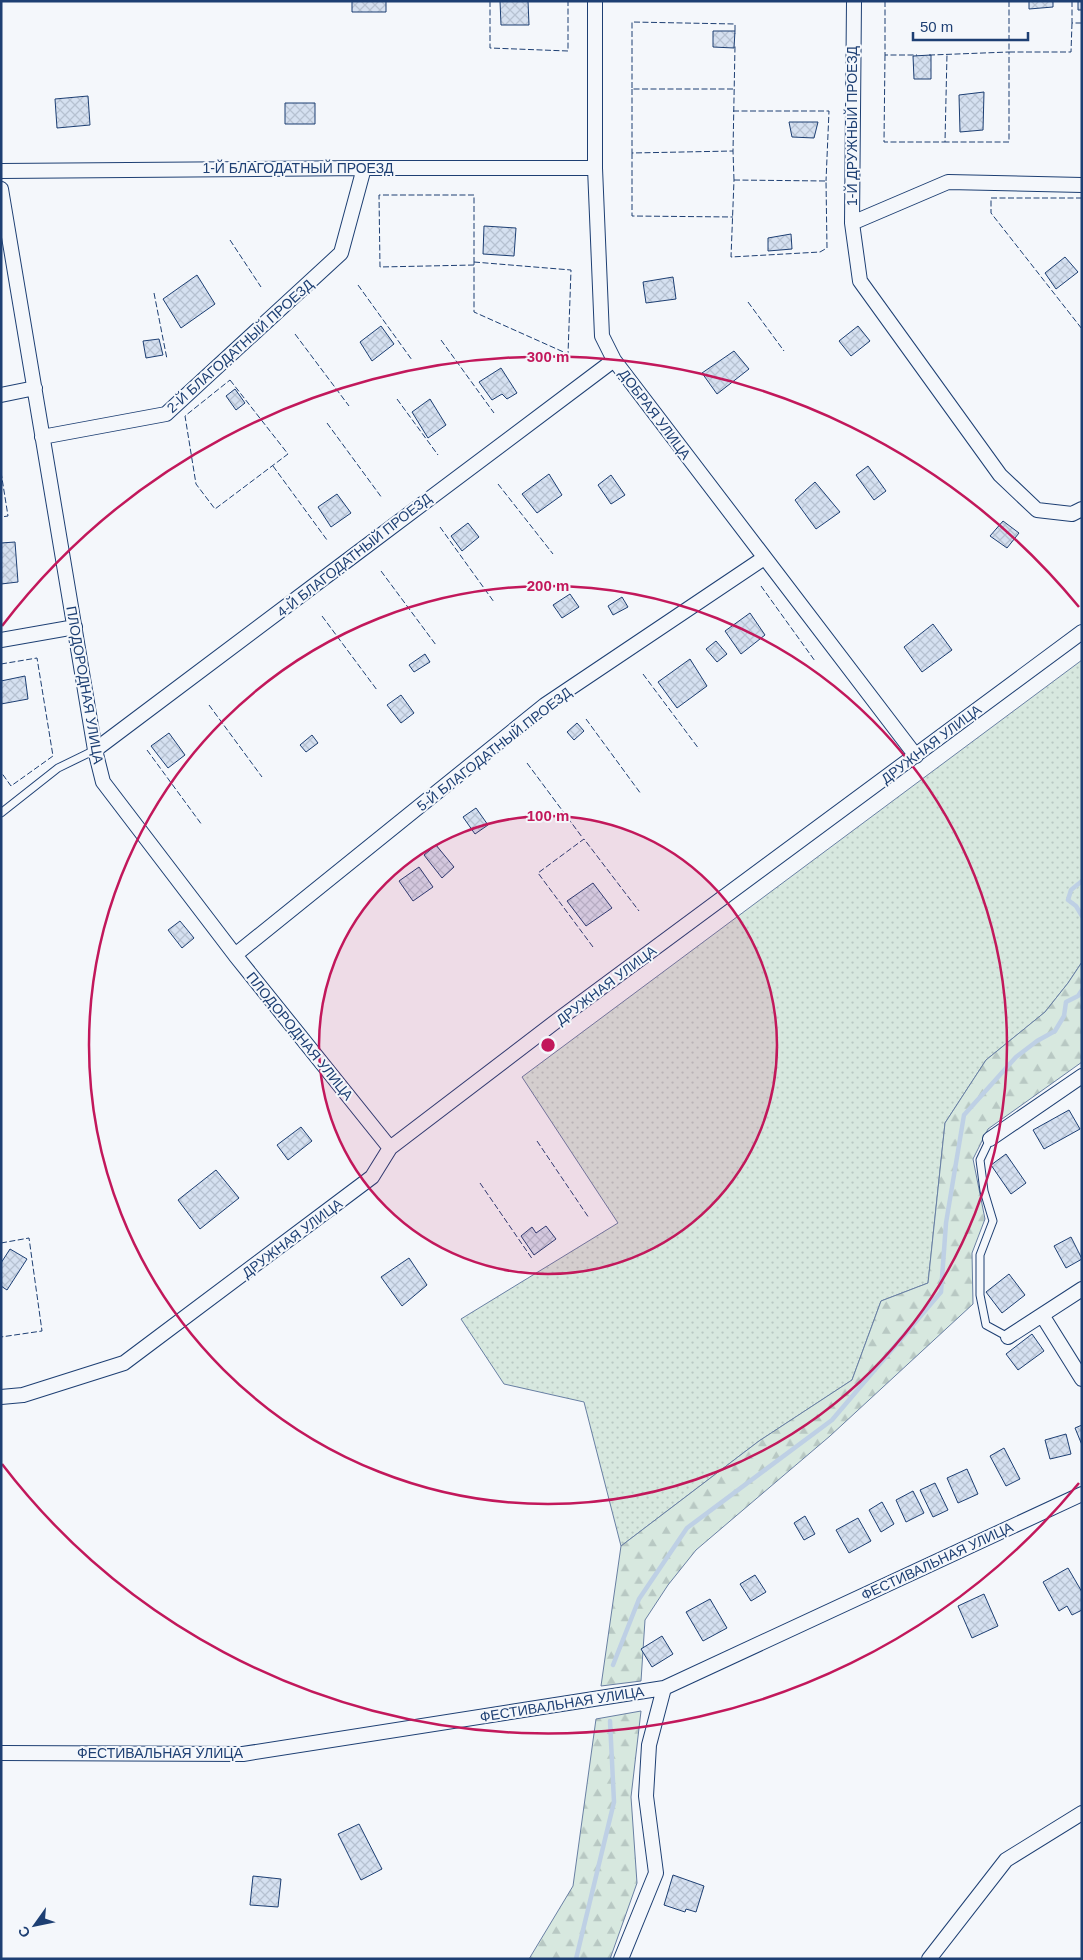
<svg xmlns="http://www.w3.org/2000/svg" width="1083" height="1960" font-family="Arial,sans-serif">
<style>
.grass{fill:url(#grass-dots);stroke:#687fa3}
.forest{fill:url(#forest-firs);stroke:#687fa3}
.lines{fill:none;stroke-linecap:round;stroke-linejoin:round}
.stream{stroke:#bed0e5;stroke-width:4.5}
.building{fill:url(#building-cross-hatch);stroke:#1d3f73}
.service-casing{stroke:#1d3f73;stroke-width:9}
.minor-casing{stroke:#1d3f73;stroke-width:16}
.service{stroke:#f4f7fb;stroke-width:7}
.minor{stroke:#f4f7fb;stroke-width:14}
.fence{stroke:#1d3f73;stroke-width:1;stroke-dasharray:6 2.5;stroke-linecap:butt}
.ring{fill:none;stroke:#c2185b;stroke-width:2.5}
.labels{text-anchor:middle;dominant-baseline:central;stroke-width:4;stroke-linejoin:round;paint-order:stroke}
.street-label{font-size:14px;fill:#1d3f73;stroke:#f4f7fb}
.centre{fill:#c2185b;stroke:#f4f7fb;stroke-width:2.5}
.ring-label{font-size:15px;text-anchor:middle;font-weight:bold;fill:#c2185b;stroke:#f4f7fb;stroke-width:4;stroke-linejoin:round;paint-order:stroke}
</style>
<defs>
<pattern id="grass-dots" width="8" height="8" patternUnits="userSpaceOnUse" patternTransform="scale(1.25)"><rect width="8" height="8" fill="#d7e8df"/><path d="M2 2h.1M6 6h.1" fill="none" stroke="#b8c8c3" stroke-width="1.8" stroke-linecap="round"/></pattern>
<pattern id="forest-firs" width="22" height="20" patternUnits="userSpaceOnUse" patternTransform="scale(1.25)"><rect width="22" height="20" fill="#d7e8df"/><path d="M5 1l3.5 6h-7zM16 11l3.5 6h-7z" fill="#b8c8c3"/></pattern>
<pattern id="building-cross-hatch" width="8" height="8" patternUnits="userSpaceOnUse" patternTransform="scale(1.25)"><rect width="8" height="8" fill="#d5e0f0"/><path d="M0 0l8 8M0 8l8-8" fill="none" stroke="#b6c1d1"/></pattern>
</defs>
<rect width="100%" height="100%" fill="#f4f7fb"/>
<path class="grass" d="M 1082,660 L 1082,962 L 1068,983 L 1045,1012 L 986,1060 L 945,1123 L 928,1283 L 881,1301 L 852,1380 L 759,1441 L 621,1546 L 584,1402 L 504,1384 L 461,1319 L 618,1223 L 522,1077 Z"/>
<path class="forest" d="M 1082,962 L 1082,1062 L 988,1129 L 973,1159 L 985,1219 L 972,1253 L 973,1304 L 830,1436 L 696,1550 L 668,1585 L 645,1620 L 641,1681 L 601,1686 L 621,1546 L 759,1441 L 852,1380 L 881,1301 L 928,1283 L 945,1123 L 986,1060 L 1045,1012 L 1068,983 Z
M 641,1711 L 631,1797 L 637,1883 L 610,1959 L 529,1959 L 573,1886 L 596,1719 Z"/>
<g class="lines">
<path class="stream" d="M 1082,881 L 1071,890 L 1068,900 L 1076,906 L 1082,916
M 613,1665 L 639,1599 L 687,1528 L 832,1420 L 941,1292 L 946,1223 L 964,1115 L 1016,1057 L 1037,1041 L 1055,1031 L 1064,1016 L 1066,1002 L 1078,996 L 1082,990
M 576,1959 L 614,1802 L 610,1721"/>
</g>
<path class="building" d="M 352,1 L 386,1 L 386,12 L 352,12 Z
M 500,1 L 528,1 L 529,25 L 501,25 Z
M 1029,1 L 1053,1 L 1053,7 L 1029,9 Z
M 1078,1 L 1082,1 L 1082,10 L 1078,10 Z
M 713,31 L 735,31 L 734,48 L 713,47 Z
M 931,55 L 931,79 L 914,79 L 913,56 Z
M 984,92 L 983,130 L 960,132 L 959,95 Z
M 88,96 L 90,125 L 57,128 L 55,99 Z
M 285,103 L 315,103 L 315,124 L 285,124 Z
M 789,122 L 818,122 L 814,138 L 792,137 Z
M 484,226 L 516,228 L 514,256 L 483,254 Z
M 791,234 L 792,249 L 768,251 L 768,238 Z
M 1065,257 L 1078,272 L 1056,289 L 1045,273 Z
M 197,275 L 215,304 L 181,328 L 163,299 Z
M 673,277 L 676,299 L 646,303 L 643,282 Z
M 381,326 L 394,344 L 372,361 L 360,342 Z
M 858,326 L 870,341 L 851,356 L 839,341 Z
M 159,339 L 163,355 L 146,358 L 143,341 Z
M 734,351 L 749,369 L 717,394 L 702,373 Z
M 501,368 L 517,393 L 507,399 L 502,394 L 492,400 L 479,382 Z
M 235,389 L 245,403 L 236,410 L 226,396 Z
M 430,399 L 446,425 L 428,438 L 412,412 Z
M 868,466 L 886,491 L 874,500 L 856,475 Z
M 549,474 L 562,495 L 537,513 L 522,494 Z
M 611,475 L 625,495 L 611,504 L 598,485 Z
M 815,482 L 840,512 L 816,529 L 795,500 Z
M 337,494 L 351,513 L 331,527 L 318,507 Z
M 1003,521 L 1019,533 L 1007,548 L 990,536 Z
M 468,523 L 479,537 L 462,551 L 451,536 Z
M 15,542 L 18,582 L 1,584 L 1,543 Z
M 570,594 L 579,607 L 562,618 L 553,605 Z
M 622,597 L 628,607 L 613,615 L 608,606 Z
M 750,613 L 765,635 L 741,654 L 725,631 Z
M 933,624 L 952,650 L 922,672 L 904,647 Z
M 716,641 L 727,654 L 717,662 L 706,649 Z
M 425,654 L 430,662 L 414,672 L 409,665 Z
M 690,659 L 707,686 L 677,708 L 658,682 Z
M 25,676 L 28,699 L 1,704 L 1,681 Z
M 401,695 L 414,713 L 401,723 L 387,705 Z
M 577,723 L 584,731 L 574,740 L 567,732 Z
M 169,733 L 185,755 L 168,768 L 151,746 Z
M 312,735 L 318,743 L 306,752 L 300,745 Z
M 476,808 L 488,825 L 475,834 L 463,817 Z
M 436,845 L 454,867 L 442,878 L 424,855 Z
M 419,867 L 433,887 L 413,901 L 399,881 Z
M 593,883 L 612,908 L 586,926 L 567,901 Z
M 180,921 L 194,938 L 182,948 L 168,930 Z
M 1069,1110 L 1080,1129 L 1044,1149 L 1033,1130 Z
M 301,1127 L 312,1141 L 288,1160 L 277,1145 Z
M 1006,1154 L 1026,1183 L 1011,1194 L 991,1165 Z
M 216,1170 L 239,1198 L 200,1229 L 178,1200 Z
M 546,1226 L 556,1239 L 534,1255 L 521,1236 L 532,1227 L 536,1233 Z
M 1071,1237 L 1082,1259 L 1066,1268 L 1054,1246 Z
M 10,1249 L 27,1259 L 7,1290 L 1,1286 L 1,1263 Z
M 409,1258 L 427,1285 L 402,1306 L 381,1277 Z
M 1009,1274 L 1025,1295 L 1002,1313 L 986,1292 Z
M 1032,1334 L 1044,1351 L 1018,1370 L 1006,1354 Z
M 1082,1425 L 1082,1445 L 1075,1428 Z
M 1066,1434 L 1071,1454 L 1050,1459 L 1045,1440 Z
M 1004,1448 L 1020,1479 L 1006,1486 L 990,1456 Z
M 967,1469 L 978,1494 L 958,1503 L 947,1478 Z
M 935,1483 L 948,1510 L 933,1517 L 920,1490 Z
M 913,1491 L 924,1513 L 906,1522 L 896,1500 Z
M 882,1502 L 894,1524 L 881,1532 L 869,1510 Z
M 805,1516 L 815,1534 L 804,1540 L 794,1523 Z
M 858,1518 L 871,1541 L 849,1553 L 836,1530 Z
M 1068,1568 L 1082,1592 L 1082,1610 L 1072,1615 L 1067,1606 L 1059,1611 L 1043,1582 Z
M 755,1575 L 766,1592 L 751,1601 L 740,1584 Z
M 984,1594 L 998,1626 L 972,1638 L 958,1606 Z
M 710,1599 L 727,1628 L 703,1641 L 686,1612 Z
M 662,1636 L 673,1654 L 652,1667 L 641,1649 Z
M 359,1824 L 382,1869 L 361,1880 L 338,1834 Z
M 673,1875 L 704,1886 L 696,1912 L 686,1909 L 685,1912 L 664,1905 Z
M 253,1876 L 281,1879 L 278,1907 L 250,1905 Z"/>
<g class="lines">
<defs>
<path id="service" d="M 1,813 L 58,768 L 95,750
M 990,1139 L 980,1160 L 984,1191 L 993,1221 L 980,1255 L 980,1295 L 986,1325 L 1008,1337"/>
<path id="minor" d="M 595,1 L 595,168 L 602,336 L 614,360 L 916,756
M 854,1 L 852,223 L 948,182 L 1082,185
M 1,171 L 364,168 L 595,168
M 1,189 L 95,750 L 103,782 L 235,955 L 390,1148
M 852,223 L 860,281 L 1000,475 L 1037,510 L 1072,514 L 1082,509
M 1,395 L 35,388
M 42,437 L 166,414 L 341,253 L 364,168
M 1,640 L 75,627
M 95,750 C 269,621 440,489 614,360
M 235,955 L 545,705 L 764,558
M 990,1139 L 1082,1076
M 1042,1315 L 1082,1379
M 1008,1337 L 1082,1289
M 1,1397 L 23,1395 L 124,1363 L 372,1177 L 390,1148 L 563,1016 L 1082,632
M 1,1753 L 243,1754 L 664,1688 L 1082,1494
M 621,1959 L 656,1873 L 646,1796 L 649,1745 L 664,1688
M 929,1959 L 1006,1860 L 1082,1813"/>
</defs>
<use href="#service" class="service-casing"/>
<use href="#minor" class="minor-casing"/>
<use href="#service" class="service"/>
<use href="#minor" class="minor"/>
<path class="fence" d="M 490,1 L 490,48 L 568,51 L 568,1
M 885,1 L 885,55 L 917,55
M 1009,1 L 1009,52 L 1071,52 L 1072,23
M 1072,1 L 1072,23 L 1082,23
M 885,55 L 884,142 L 945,142
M 929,55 L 931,55 L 1009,52 L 1009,142 L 945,142 L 947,54
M 632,89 L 632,153 L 733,151
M 733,89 L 632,89 L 632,22 L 735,24 L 735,34
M 733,111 L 829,111 L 826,181
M 632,153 L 632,216 L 733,217
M 734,180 L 733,151 L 735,46
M 734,180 L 826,181 L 827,248 L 820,252 L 731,257 Z
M 1082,198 L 991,198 L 991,213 L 1082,329
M 230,240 L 261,287
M 474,262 L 571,270 L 568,354 L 474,312 Z
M 474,265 L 380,267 L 379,195 L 474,195 L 474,262
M 358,285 L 412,360
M 154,293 L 167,359
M 748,302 L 784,351
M 295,334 L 349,406
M 441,340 L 494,413
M 230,380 L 288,454 L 215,509 L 196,484 L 185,416 Z
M 397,399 L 438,455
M 327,423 L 382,498
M 273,466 L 327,540
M 1,472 L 8,516 L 1,517
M 498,484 L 553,554
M 440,527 L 494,602
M 381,571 L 436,645
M 761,586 L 815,661
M 322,616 L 377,690
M 1,664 L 37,658 L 53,756 L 11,786 L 1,772
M 643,674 L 699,749
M 209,705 L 262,777
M 586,719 L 641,794
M 147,750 L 202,825
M 527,763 L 582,837
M 593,947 L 538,873 L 584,839 L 639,911
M 537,1141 L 589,1218
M 480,1183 L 533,1260
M 1,1243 L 29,1238 L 42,1331 L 1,1337"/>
</g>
<circle cx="548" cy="1045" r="229" fill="#c2185b" fill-opacity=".12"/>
<g class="ring">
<circle cx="548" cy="1045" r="229"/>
<circle cx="548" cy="1045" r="459"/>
<path d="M1079 1483A688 688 0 0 1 2 1464M2 626A688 688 0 0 1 1079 607"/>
</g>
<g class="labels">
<g class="street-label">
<text transform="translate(852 126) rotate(-90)">1-Й ДРУЖНЫЙ ПРОЕЗД</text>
<text x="298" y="168">1-Й БЛАГОДАТНЫЙ ПРОЕЗД</text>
<text transform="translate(240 346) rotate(-42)">2-Й БЛАГОДАТНЫЙ ПРОЕЗД</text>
<text transform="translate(655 414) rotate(53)">ДОБРАЯ УЛИЦА</text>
<text transform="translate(354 555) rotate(-38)">4-Й БЛАГОДАТНЫЙ ПРОЕЗД</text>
<text transform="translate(85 685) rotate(80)">ПЛОДОРОДНАЯ УЛИЦА</text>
<text transform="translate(931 744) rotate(-37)">ДРУЖНАЯ УЛИЦА</text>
<text transform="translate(494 749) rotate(-38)">5-Й БЛАГОДАТНЫЙ ПРОЕЗД</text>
<text transform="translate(606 985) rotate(-37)">ДРУЖНАЯ УЛИЦА</text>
<text transform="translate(300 1036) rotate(51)">ПЛОДОРОДНАЯ УЛИЦА</text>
<text transform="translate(292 1238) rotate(-37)">ДРУЖНАЯ УЛИЦА</text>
<text transform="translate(937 1561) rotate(-25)">ФЕСТИВАЛЬНАЯ УЛИЦА</text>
<text transform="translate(562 1704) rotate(-9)">ФЕСТИВАЛЬНАЯ УЛИЦА</text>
<text x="160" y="1753">ФЕСТИВАЛЬНАЯ УЛИЦА</text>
</g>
</g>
<circle cx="548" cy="1045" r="8" class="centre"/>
<g class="ring-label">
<text x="548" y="362">300 m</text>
<text x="548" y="591">200 m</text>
<text x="548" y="821">100 m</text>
</g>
<rect width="1083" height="1960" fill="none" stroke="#1d3f73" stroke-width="5"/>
<g transform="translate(35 1925) rotate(237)" stroke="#f4f7fb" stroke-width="4" paint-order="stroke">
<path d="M0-4L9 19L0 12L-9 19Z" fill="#1d3f73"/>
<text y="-8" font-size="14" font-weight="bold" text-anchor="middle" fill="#1d3f73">С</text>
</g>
<path d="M913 32v8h115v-8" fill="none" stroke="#1d3f73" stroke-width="2.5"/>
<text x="920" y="32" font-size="15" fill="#1d3f73" stroke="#f4f7fb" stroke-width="4" paint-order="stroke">50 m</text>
</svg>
